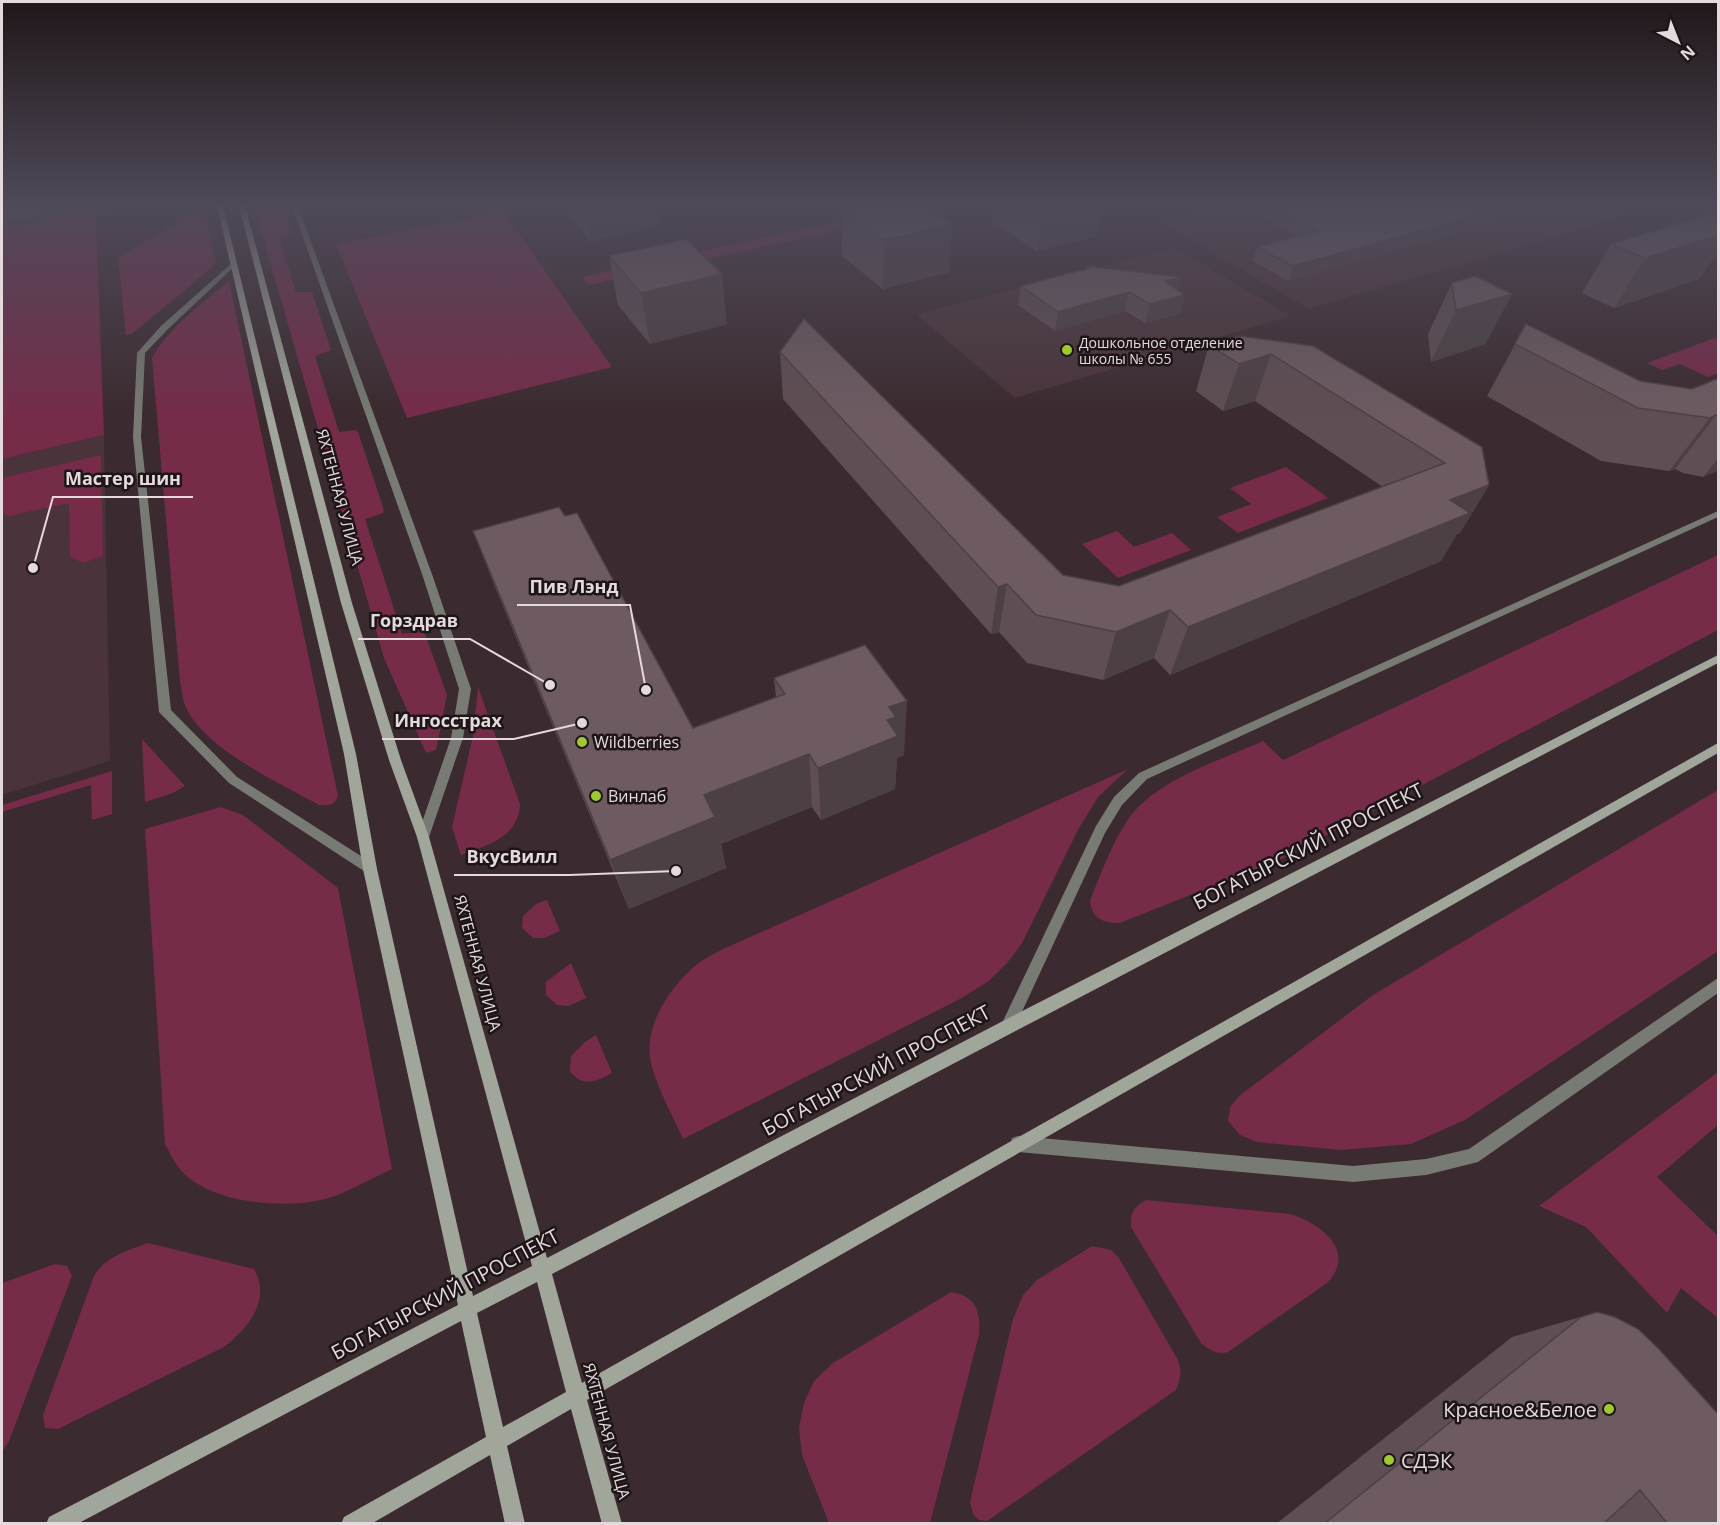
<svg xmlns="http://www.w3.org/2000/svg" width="1720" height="1525" font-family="'Open Sans',sans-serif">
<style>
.built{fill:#4a333a}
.green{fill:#762b49}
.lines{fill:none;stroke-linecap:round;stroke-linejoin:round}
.street{fill:#787b73;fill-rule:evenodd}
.secondary{fill:#a1a69a;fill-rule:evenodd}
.wall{fill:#5f4e53}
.shaded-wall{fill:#4d4044}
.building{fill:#6e5b61;stroke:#4d4044;stroke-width:1.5}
.poi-dot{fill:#9eca2e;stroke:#1d1517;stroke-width:2}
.labels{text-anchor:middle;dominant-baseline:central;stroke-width:5;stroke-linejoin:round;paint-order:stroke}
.far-poi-label{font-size:14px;fill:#e4d9dc;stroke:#1d1517;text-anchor:start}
.street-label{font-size:16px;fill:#e4d9dc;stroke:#1d1517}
.poi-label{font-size:16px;fill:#e4d9dc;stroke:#1d1517;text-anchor:start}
.near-street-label{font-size:20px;fill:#e4d9dc;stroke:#1d1517}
.near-poi-label{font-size:20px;fill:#e4d9dc;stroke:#1d1517;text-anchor:end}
.leader{fill:none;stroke:#e4d9dc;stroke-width:2}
.callout-dot{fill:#e4d9dc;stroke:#1d1517;stroke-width:2}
.callout-label{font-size:18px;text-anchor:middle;font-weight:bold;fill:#e4d9dc;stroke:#1d1517;stroke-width:5;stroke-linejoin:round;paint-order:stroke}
</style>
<rect width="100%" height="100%" fill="#3b2a2f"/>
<path class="built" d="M 1217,206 L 1657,206 L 1309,309 L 1157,220 Z
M 1175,248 L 1290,316 L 1015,398 L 916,314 Z
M 104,435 L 110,761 L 2,795 L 2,459 Z"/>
<path class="green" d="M 254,206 L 282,206 L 292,234 L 279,239 L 296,292 L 312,292 L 331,350 L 315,356 L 339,432 L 355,430 L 358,432 L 384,510 L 383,513 L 365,519 L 402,634 L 421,631 L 425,634 L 447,695 L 436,750 L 426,753 L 384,658 Z
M 910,206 L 949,206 L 588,285 L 582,277 Z
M 117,208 L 96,217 L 104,435 L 2,459 L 2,228 Z
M 504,212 L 612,367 L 407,418 L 336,244 Z
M 195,215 L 207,219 L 216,264 L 133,333 L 126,335 L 118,258 L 188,216 Z
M 229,281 L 338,796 C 335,805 328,806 319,805 C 280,783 202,748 185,705 C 182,698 182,690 180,682 L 152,358 C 170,326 201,305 229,281 Z
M 1715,338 L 1718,340 L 1718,373 L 1708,377 L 1680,364 L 1662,370 L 1647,363 Z
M 101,455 L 103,556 L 83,563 L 70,557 L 69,503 L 9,516 L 2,514 L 2,478 Z
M 1286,467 L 1328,498 L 1238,533 L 1217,517 L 1251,504 L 1230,488 Z
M 1117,531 L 1134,547 L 1172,533 L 1191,550 L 1118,578 L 1082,544 Z
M 1718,555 L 1718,630 L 1281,859 L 1120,923 C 1102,923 1091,918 1090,900 C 1101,874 1111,845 1127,821 C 1154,780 1219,761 1263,741 L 1283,760 Z
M 478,687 L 520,804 C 519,837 488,845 461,855 L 452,827 L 473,736 Z
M 142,739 L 185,786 L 173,793 L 145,802 Z
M 1128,769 L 1098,797 L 1079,828 L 1022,943 L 1008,962 L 989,981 L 960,999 L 683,1139 C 673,1116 659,1092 652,1067 C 641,1030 668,989 695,966 C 703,959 714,954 723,949 Z
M 112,771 L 112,814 L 92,820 L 91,785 L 2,812 L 2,805 Z
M 1718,790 L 1718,951 L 1465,1120 L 1411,1144 L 1341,1150 L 1257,1142 L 1240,1135 L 1228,1121 L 1230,1107 L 1239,1096 L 1373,995 Z
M 221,807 L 243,815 L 338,888 L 392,1169 C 370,1179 347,1193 325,1199 C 283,1210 207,1203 179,1168 C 173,1161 169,1151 165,1144 L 145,829 Z
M 547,900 L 560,931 L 544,938 L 533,938 L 522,928 L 523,916 L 536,904 Z
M 571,963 L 586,998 L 569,1006 L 557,1005 L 546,995 L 546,982 Z
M 596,1035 L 612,1073 C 596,1082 582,1088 570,1071 L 571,1056 L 585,1042 Z
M 1718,1072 L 1718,1125 L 1657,1177 L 1718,1236 L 1718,1318 L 1681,1288 L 1667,1313 L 1586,1227 L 1539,1206 Z
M 1146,1200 L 1290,1214 C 1320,1223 1358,1251 1327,1283 L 1228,1352 C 1216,1355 1210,1350 1201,1343 L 1131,1227 C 1130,1212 1134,1207 1146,1200 Z
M 148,1243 L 254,1269 C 272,1300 248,1328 224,1347 L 58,1429 L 45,1428 L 43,1415 L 94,1276 C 106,1256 127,1251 148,1243 Z
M 1092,1246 L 1111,1250 L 1119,1258 L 1178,1360 C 1182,1372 1181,1379 1176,1390 L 987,1521 L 979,1520 L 973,1514 L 970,1502 L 1013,1319 L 1023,1295 L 1037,1280 Z
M 55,1264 L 67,1266 L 72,1276 L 9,1441 L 2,1452 L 2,1283 Z
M 951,1292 C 976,1296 981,1311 979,1335 L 930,1523 L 829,1523 L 802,1455 L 799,1428 L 804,1403 L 814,1381 L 833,1363 Z"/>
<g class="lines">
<path class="street" d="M 292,206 L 298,206 L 433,577 L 471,689 L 463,738 L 429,837 L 428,841 L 423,842 L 418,841 L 417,837 L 451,738 L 459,689 L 423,577 Z
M 232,263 L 237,264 L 167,330 L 145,353 L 141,437 L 171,710 L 237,777 L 375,865 L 377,869 L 375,873 L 370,875 L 229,783 L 159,712 L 133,437 L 137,353 L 161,326 Z
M 1718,511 L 1718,517 L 1147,779 L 1122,805 L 1105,833 L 1013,1031 L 1008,1033 L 1003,1031 L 1001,1026 L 1003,1021 L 1096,826 L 1114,797 L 1139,773 Z
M 1718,978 L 1718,993 L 1478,1162 L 1426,1175 L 1353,1182 L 1018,1152 L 1012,1150 L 1010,1144 L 1012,1138 L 1018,1136 L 1353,1166 L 1426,1159 L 1469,1149 Z"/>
<path class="secondary" d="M 217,206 L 223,206 L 356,754 L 377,869 L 473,1296 L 532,1266 L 417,837 L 389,760 L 341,603 L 239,206 L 245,206 L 352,603 L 401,760 L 429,837 L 547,1258 L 1003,1021 L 1718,655 L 1718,663 L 552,1274 L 582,1383 L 1718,743 L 1718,753 L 587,1400 L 622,1524 L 602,1524 L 571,1409 L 507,1446 L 525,1524 L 505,1524 L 490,1455 L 371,1524 L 341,1524 L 344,1517 L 486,1437 L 461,1321 L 77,1524 L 46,1524 L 49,1517 L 458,1305 L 363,869 L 344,754 ZM 537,1282 L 566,1392 L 503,1427 L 477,1313 Z"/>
</g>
<path class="wall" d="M 565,206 L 656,206 L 659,226 L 591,241 L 566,212 Z
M 993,206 L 1101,206 L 1096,236 L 1037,251 L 991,221 Z
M 1262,206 L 1533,206 L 1530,212 L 1288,281 L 1253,261 L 1257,247 L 1297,236 L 1259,217 Z
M 842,208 L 952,224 L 949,272 L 883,289 L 842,256 Z
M 1719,211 L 1719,250 L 1699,279 L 1614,308 L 1582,293 L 1611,244 Z
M 609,256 L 727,324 L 650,344 L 618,305 Z
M 1087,266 L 1178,290 L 1185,295 L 1180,314 L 1145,323 L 1125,311 L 1055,331 L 1018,305 L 1021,286 L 1086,269 Z
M 1452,283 L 1512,294 L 1485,344 L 1431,362 L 1428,334 Z
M 1526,324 L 1640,381 L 1692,389 L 1719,378 L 1719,470 L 1703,477 L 1683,473 L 1675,469 L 1669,471 L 1601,461 L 1487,396 Z
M 1240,336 L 1489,485 L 1460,533 L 1457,534 L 1441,561 L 1170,675 L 1154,658 L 1103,680 L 1027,663 L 999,632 L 991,634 L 783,399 L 780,352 L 1063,575 L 1119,586 L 1383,487 L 1255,401 L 1223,411 L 1196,391 L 1209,345 Z
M 565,516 L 693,728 L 776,697 L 774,678 L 904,755 L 897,758 L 895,789 L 821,820 L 812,807 L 721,844 L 726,868 L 629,909 L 495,587 L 473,531 Z
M 1597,1312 L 1719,1524 L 1276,1524 L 1512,1337 Z"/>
<path class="shaded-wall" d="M 95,206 L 112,206 L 112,208 L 2,227 L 2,222 Z
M 583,206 L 656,206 L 659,226 L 591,241 Z
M 1043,206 L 1101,206 L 1096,236 L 1037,251 Z
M 1512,206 L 1533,206 L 1530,212 L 1288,281 L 1293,266 Z
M 952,224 L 949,272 L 883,289 L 884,240 Z
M 1719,235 L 1719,250 L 1699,279 L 1614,308 L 1645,258 Z
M 722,274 L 727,324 L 650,344 L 641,293 Z
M 1181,277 L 1177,296 L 1165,281 Z
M 1129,292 L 1125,311 L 1055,331 L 1058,312 Z
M 1512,294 L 1485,344 L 1431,362 L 1456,310 Z
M 1185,295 L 1180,314 L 1145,323 L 1150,304 Z
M 1271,354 L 1255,401 L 1223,411 L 1239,364 Z
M 1716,415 L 1675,469 L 1669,471 L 1710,418 Z
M 1719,457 L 1719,470 L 1703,477 Z
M 1489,485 L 1460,533 L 1457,534 L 1441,561 L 1170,675 L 1188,627 L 1450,500 Z
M 1007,584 L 999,632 L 991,634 L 998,587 Z
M 1170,610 L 1154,658 L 1103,680 L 1116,632 Z
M 907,701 L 904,755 L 897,758 L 895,789 L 821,820 L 818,768 L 887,720 L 889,707 Z
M 809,754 L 812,807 L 721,844 L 726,868 L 629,909 L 610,860 L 704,795 Z"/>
<path class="building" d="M 2,206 L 95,206 L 2,222 Z
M 853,206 L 926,206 L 952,224 L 884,240 L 842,208 Z
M 1269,206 L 1512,206 L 1293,266 L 1257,247 L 1318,231 Z
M 1719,211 L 1719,235 L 1645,258 L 1611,244 Z
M 686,239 L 722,274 L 641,293 L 609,256 Z
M 1087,266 L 1181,277 L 1165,281 L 1185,295 L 1150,304 L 1129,292 L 1058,312 L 1021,286 L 1090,268 Z
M 1475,276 L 1512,294 L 1456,310 L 1452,283 Z
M 804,319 L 1063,575 L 1119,586 L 1445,463 L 1271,354 L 1239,364 L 1209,345 L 1240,336 L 1313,346 L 1482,447 L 1489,485 L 1450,500 L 1470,513 L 1188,627 L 1170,610 L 1116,632 L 1036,615 L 1007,584 L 998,587 L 780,352 Z
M 1526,324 L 1640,381 L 1692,389 L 1719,378 L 1719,417 L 1716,415 L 1710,418 L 1638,408 L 1515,344 Z
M 559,507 L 565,516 L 577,513 L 693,728 L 785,694 L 774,678 L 865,645 L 907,701 L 889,707 L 896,717 L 887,720 L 898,736 L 818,768 L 809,754 L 704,795 L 715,817 L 610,860 L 473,531 Z
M 1597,1312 L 1615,1317 L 1638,1329 L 1657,1347 L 1719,1415 L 1719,1524 L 1668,1524 L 1640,1490 L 1603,1524 L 1324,1524 L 1581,1317 Z"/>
<linearGradient id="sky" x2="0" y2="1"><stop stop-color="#20171a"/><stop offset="0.49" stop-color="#4f4a58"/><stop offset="1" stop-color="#4f4a58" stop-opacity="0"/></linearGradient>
<rect width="1720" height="419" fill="url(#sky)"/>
<g class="poi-dot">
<circle cx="1067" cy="350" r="6"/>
<circle cx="582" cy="742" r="6"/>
<circle cx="596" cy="796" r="6"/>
<circle cx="1609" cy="1409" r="6"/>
<circle cx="1389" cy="1460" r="6"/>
</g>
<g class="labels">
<g class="far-poi-label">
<text x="1079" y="342">Дошкольное отделение<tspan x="1079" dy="16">школы № 655</tspan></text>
</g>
<g class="street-label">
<text transform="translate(340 497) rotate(75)">ЯХТЕННАЯ УЛИЦА</text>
<text transform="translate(478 963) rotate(75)">ЯХТЕННАЯ УЛИЦА</text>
<text transform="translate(607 1431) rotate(75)">ЯХТЕННАЯ УЛИЦА</text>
</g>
<g class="poi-label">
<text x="594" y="742">Wildberries</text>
<text x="608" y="796">Винлаб</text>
</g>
<g class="near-street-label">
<text transform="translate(1308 846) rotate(-27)">БОГАТЫРСКИЙ ПРОСПЕКТ</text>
<text transform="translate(876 1070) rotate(-28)">БОГАТЫРСКИЙ ПРОСПЕКТ</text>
<text transform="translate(445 1294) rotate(-28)">БОГАТЫРСКИЙ ПРОСПЕКТ</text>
</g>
<g class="near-poi-label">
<text x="1597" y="1409">Красное&amp;Белое</text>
<text x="1401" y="1460" text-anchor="start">СДЭК</text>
</g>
</g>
<path class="leader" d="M33 568L53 497H193M646 690L630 605H517M550 685L470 639H358M582 723L514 739H382M676 871L569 875H454"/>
<g class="callout-dot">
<circle cx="33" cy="568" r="6"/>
<circle cx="646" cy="690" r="6"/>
<circle cx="550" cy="685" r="6"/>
<circle cx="582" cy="723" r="6"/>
<circle cx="676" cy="871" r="6"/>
</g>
<g class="callout-label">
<text x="123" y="485">Мастер шин</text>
<text x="574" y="593">Пив Лэнд</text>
<text x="414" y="627">Горздрав</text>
<text x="448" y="727">Ингосстрах</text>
<text x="512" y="863">ВкусВилл</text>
</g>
<rect width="1720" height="1525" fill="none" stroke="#e4d9dc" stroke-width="6"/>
<g transform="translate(1678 42) rotate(138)" stroke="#1d1517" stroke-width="4.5" paint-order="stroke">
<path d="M0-4.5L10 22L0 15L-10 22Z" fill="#e4d9dc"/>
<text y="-9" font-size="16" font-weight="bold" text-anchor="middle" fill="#e4d9dc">N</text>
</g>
</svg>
